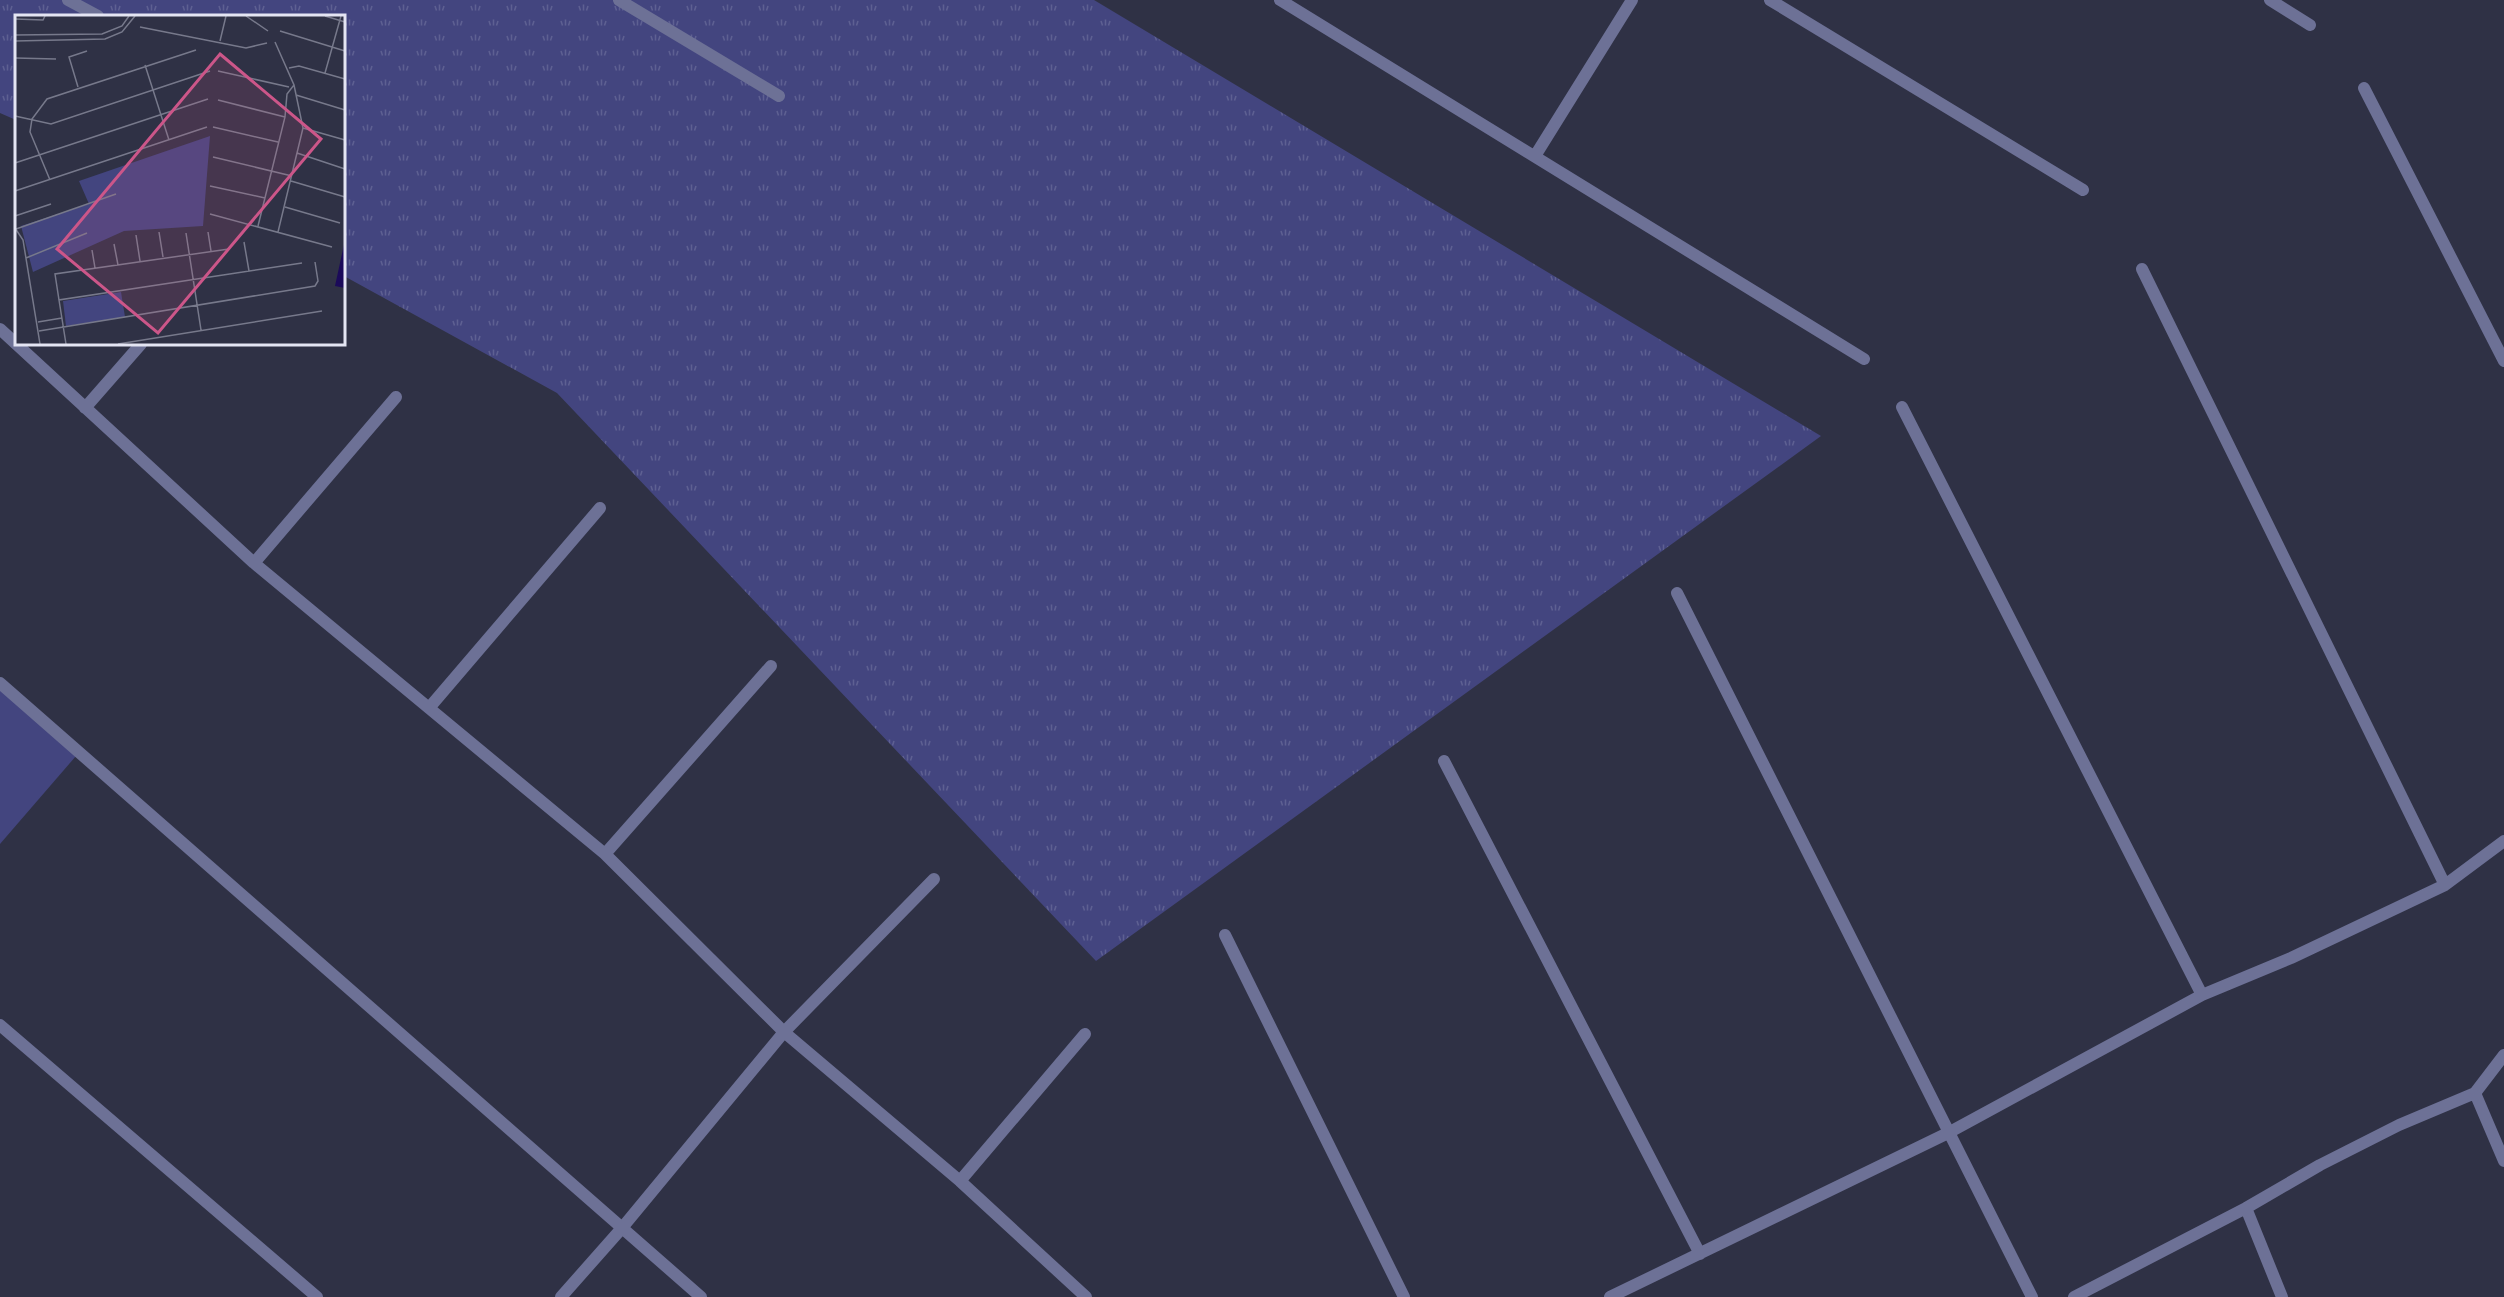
<svg xmlns="http://www.w3.org/2000/svg" width="2504" height="1297" font-family="Arial,sans-serif">
<style>
.grass{fill:url(#grass-tufts)}
.green{fill:#43457f}
.lines{fill:none;stroke-linecap:round;stroke-linejoin:round}
.street{stroke:#6d7196;stroke-width:12}
.inset-road{fill:none;stroke:#77798b;stroke-width:1.5}
.view{fill:#cc5689;fill-opacity:0.15;stroke:#cc5689;stroke-width:3}
.inset-edge{fill:none;stroke:#e4e5f3;stroke-width:3}
</style>
<defs>
<pattern id="grass-tufts" width="24" height="20" patternUnits="userSpaceOnUse" patternTransform="scale(1.5)"><rect width="24" height="20" fill="#43457f"/><path d="M3 7l-1-3M5 7V3M7 7l1-3M15 17l-1-3M17 17v-4M19 17l1-3" fill="none" stroke="#5e6092"/></pattern>
</defs>
<rect width="100%" height="100%" fill="#2f3145"/>
<path class="grass" d="M 0,0 L 1094,0 L 1821,436 L 1096,961 L 557,393 L 344,276 L 344,16 L 16,16 L 16,120 L 0,113 Z"/>
<path class="green" d="M 0,689 L 76,756 L 0,844 Z"/>
<g class="lines">
<path class="street" d="M 68,0 L 98,16
M 619,0 L 779,96
M 1280,0 L 1864,359
M 1770,0 L 2083,190
M 2270,0 L 2310,25
M 2364,88 L 2504,361
M 1535,156 L 1632,0
M 2142,269 L 2445,885
M 0,329 L 254,563 L 605,854 L 784,1032 L 960,1181 L 1086,1297
M 1902,407 L 2202,995
M 85,408 L 141,344
M 254,563 L 396,397
M 1677,593 L 2032,1297
M 0,683 L 701,1297
M 429,708 L 600,508
M 1444,761 L 1700,1254
M 605,854 L 771,666
M 1225,935 L 1404,1297
M 0,1025 L 317,1297
M 2475,1093 L 2504,1161
M 960,1181 L 1085,1034
M 2246,1208 L 2282,1297
M 561,1297 L 622,1228 L 784,1032 L 934,879
M 1610,1297 L 1948,1133 L 2202,995 L 2291,958 L 2445,885 L 2504,841
M 2074,1297 L 2246,1208 L 2320,1165 L 2399,1125 L 2475,1093 L 2504,1055"/>
</g>
<g transform="translate(15 15)">
<rect width="330" height="330" fill="#2f3145"/>
<path d="M 195,121 L 188,211 L 109,216 L 18,257 L 6,211 L 74,189 L 64,166 Z" fill="#43457f"/>
<path d="M 106,277 L 110,302 L 51,311 L 48,286 Z" fill="#43457f"/>
<path d="M 330,225 L 330,273 L 320,271 Z" fill="#1b0a5a"/>
<path class="inset-road" d="M 231,1 L 253,16M 310,1 L 330,7M 0,4 L 28,5 L 30,1M 125,12 L 231,33 L 252,28M 265,16 L 330,36M 0,20 L 87,19 L 107,11 L 114,1M 0,26 L 90,24 L 107,17 L 120,1M 205,26 L 211,1M 0,43 L 41,44M 130,50 L 154,125M 274,53 L 284,51 L 330,64M 203,56 L 274,72M 310,58 L 326,1M 63,72 L 54,42 L 72,36M 281,80 L 330,95M 203,85 L 270,102M 0,101 L 36,109 L 195,56M 198,112 L 263,127M 288,113 L 330,125M 282,138 L 330,154M 198,142 L 277,161M 0,148 L 193,84M 35,165 L 15,117 L 17,104 L 32,84 L 181,35M 276,166 L 330,182M 195,171 L 250,183M 0,176 L 192,112M 270,192 L 325,208M 195,199 L 317,232M 0,201 L 36,189M 243,211 L 270,102 L 272,79 L 279,70 L 260,27M 0,213 L 8,225 L 25,329M 1,214 L 101,179M 144,217 L 148,242M 193,217 L 196,236M 263,217 L 288,113 L 279,70M 171,218 L 186,315M 121,220 L 125,246M 229,227 L 234,256M 99,229 L 103,250M 77,235 L 80,253M 11,243 L 72,218M 44,285 L 40,259 L 214,234M 23,307 L 47,303M 24,316 L 300,271 L 303,266 L 300,247M 51,329 L 44,285 L 287,248M 103,329 L 307,296"/>
<path class="view" d="M 205,39 L 306,124 L 143,318 L 42,234 Z"/>
<rect width="330" height="330" class="inset-edge"/>
</g>
</svg>
